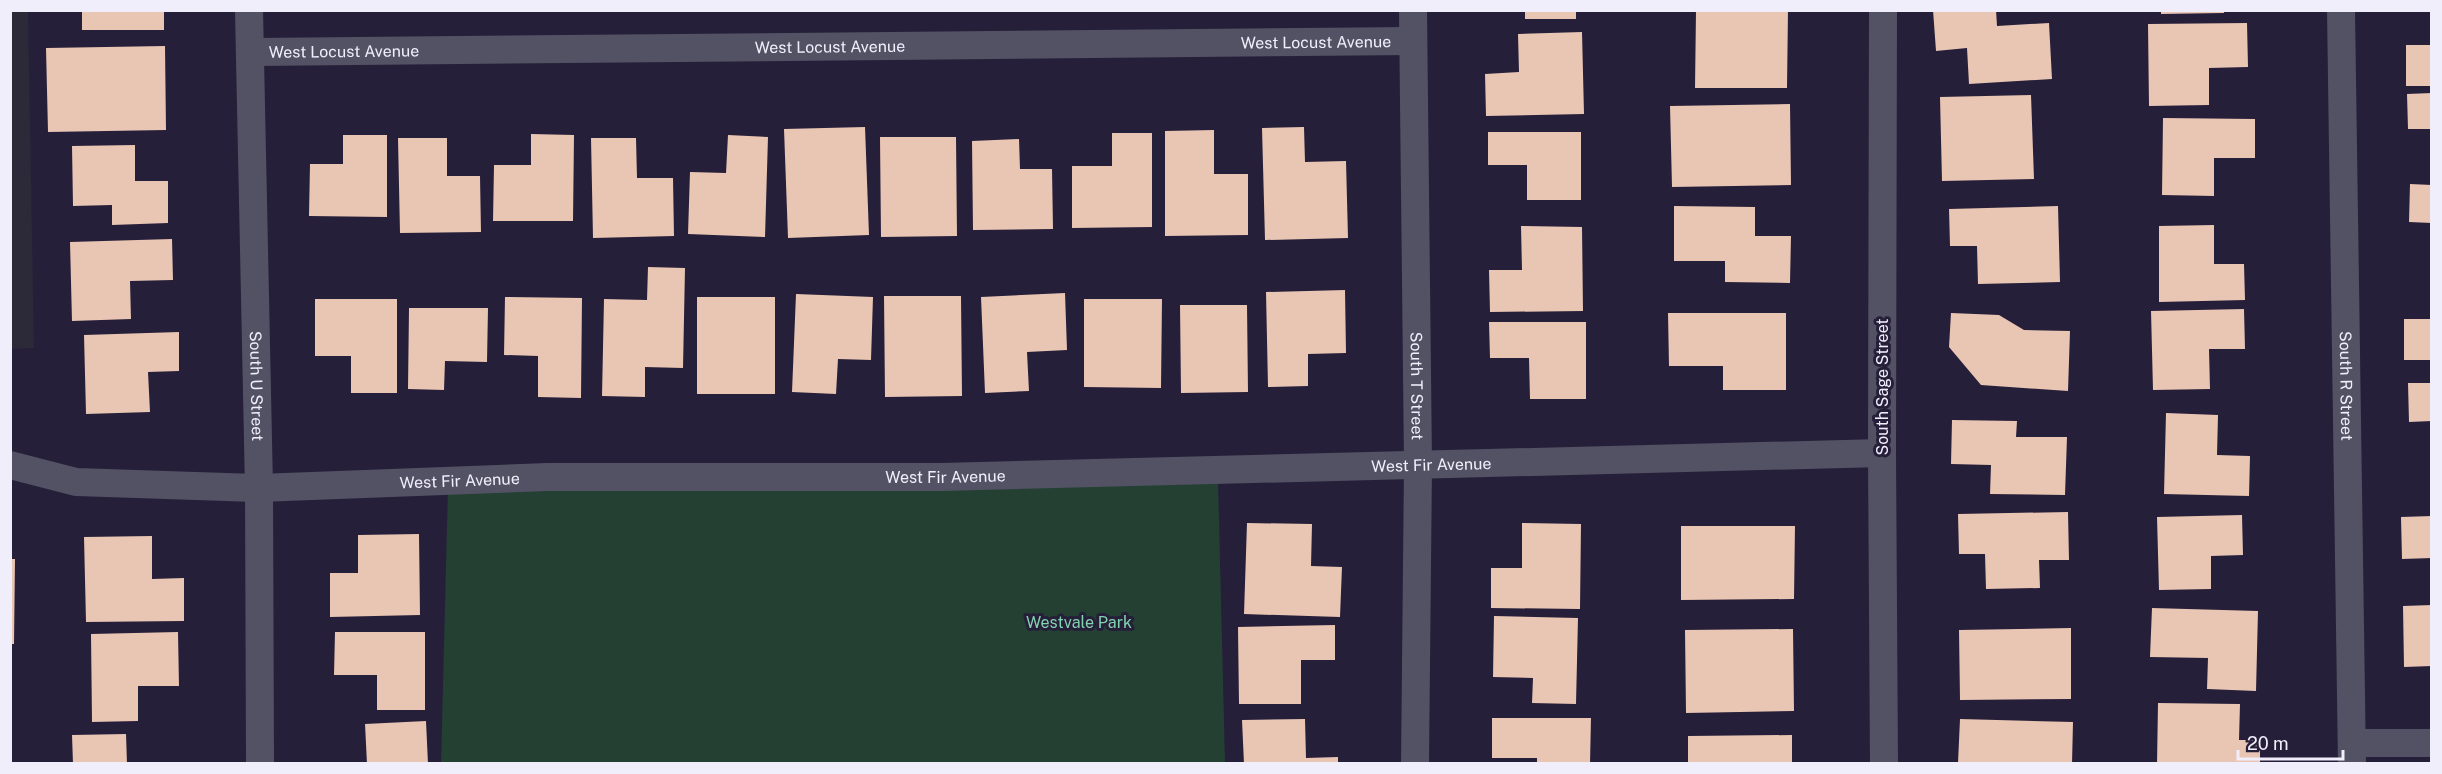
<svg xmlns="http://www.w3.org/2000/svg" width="2442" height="774" font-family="'Public Sans',sans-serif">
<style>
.education{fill:#2c2939}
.green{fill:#234033}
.building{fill:#e9c5b4}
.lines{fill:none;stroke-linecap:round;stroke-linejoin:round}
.street{stroke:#535264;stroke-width:28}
.labels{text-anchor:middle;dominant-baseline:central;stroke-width:6;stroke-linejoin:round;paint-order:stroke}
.street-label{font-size:16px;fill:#f1eefc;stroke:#261f39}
.park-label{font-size:16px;fill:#83d3af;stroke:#261f39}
</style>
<rect width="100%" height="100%" fill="#261f39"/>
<path class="education" d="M 10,11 L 28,11 L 34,348 L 11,349 Z"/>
<path class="green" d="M 1218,480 L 1225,763 L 441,764 L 448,487 Z"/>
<path class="building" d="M 82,10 L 164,10 L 164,30 L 82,30 Z
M 1525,10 L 1576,10 L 1576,19 L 1525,19 Z
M 1696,10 L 1788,10 L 1787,88 L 1695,88 Z
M 1933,10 L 1996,10 L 1997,26 L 2049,23 L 2052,79 L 1969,84 L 1967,48 L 1936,51 Z
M 2161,10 L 2224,10 L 2224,13 L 2161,14 Z
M 2247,23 L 2248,67 L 2209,68 L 2209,105 L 2149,106 L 2148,24 Z
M 1582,32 L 1584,114 L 1486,116 L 1485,74 L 1519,72 L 1518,34 Z
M 2406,45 L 2432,45 L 2432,86 L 2406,86 Z
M 165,46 L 166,130 L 48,132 L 46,48 Z
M 2432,93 L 2432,129 L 2408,129 L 2407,94 Z
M 2031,95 L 2034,179 L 1942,181 L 1940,97 Z
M 1790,104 L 1791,185 L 1672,187 L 1670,106 Z
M 2163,118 L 2255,119 L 2255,158 L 2214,158 L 2214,196 L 2162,195 Z
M 865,127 L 869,235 L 788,238 L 784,129 Z
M 1304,127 L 1305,162 L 1346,161 L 1348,238 L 1265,240 L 1262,128 Z
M 1214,130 L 1214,174 L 1248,174 L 1248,235 L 1165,236 L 1165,131 Z
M 1488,132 L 1581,132 L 1581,200 L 1527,200 L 1527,165 L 1488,165 Z
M 1112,133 L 1152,133 L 1152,227 L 1072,228 L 1072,166 L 1112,166 Z
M 531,134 L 574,135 L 573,221 L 493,221 L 494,165 L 531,165 Z
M 343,135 L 387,135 L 387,217 L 309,216 L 310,164 L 343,164 Z
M 728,135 L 768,137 L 765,237 L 688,234 L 690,172 L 726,173 Z
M 880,137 L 956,137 L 957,236 L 881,237 Z
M 398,138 L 447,138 L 447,176 L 480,176 L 481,232 L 400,233 Z
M 591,138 L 636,138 L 637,178 L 673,178 L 674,236 L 593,238 Z
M 1019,139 L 1020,169 L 1052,169 L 1053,229 L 973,230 L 972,141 Z
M 135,145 L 135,181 L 168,181 L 168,223 L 112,225 L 112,205 L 73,206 L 72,146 Z
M 2410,184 L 2432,185 L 2432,223 L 2409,222 Z
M 1674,206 L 1755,207 L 1755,236 L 1791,236 L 1790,283 L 1725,282 L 1725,261 L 1674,261 Z
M 2058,206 L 2060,282 L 1978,284 L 1977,246 L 1950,246 L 1949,209 Z
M 2214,225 L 2214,264 L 2244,264 L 2245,300 L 2159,302 L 2159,226 Z
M 1521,226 L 1582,227 L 1583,311 L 1490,312 L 1489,270 L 1522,270 Z
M 172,239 L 173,280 L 130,281 L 131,319 L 72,321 L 70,242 Z
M 648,267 L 685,268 L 683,368 L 645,367 L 645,397 L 602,396 L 604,299 L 647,300 Z
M 1345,290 L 1346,353 L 1308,354 L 1308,386 L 1268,387 L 1266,292 Z
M 1065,293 L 1067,350 L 1027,352 L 1029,391 L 985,393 L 981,297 Z
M 796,294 L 873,297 L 871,360 L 838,359 L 836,394 L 792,392 Z
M 884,296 L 961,296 L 962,396 L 885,397 Z
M 505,297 L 582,298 L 581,398 L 538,397 L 538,356 L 504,355 Z
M 697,297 L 775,297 L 775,394 L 697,394 Z
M 315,299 L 397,299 L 397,393 L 351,393 L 351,356 L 315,356 Z
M 1084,299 L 1162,299 L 1161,388 L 1084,387 Z
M 1180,305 L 1247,305 L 1248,392 L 1181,393 Z
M 409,308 L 488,308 L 487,362 L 445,361 L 444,390 L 408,389 Z
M 2244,309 L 2245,349 L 2209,349 L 2210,389 L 2153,390 L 2151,311 Z
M 1668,313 L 1786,313 L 1786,390 L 1723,390 L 1723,366 L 1669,366 Z
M 1951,313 L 1999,315 L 2024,330 L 2070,331 L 2068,391 L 1981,385 L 1949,347 Z
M 2404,319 L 2432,319 L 2432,360 L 2404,360 Z
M 1489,322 L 1586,322 L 1586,399 L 1530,399 L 1529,358 L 1490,358 Z
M 179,332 L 179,371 L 148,372 L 150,412 L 86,414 L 84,335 Z
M 2408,383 L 2432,383 L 2432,421 L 2409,422 Z
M 2166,413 L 2218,415 L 2217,455 L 2250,456 L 2249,496 L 2164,494 Z
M 1952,420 L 2017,421 L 2016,437 L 2067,437 L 2065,495 L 1990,494 L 1991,465 L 1951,464 Z
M 2068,512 L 2069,560 L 2039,560 L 2040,588 L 1986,589 L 1985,554 L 1959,554 L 1958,514 Z
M 2242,515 L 2243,555 L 2211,556 L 2211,589 L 2159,590 L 2157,517 Z
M 2432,516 L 2432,558 L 2402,559 L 2401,517 Z
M 1247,523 L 1312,524 L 1311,566 L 1342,567 L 1340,617 L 1244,614 Z
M 1522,523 L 1581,524 L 1580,609 L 1491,608 L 1491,568 L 1522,568 Z
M 1681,526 L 1795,526 L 1794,599 L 1681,600 Z
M 419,534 L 420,615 L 330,617 L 330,573 L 358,573 L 358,535 Z
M 152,536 L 152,579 L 184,578 L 184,621 L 86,622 L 84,537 Z
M 10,559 L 15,559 L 14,644 L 10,644 Z
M 2432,605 L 2432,666 L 2404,667 L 2403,606 Z
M 2152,608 L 2258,611 L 2256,691 L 2207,689 L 2208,658 L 2150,657 Z
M 1494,616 L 1578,618 L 1576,704 L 1532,703 L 1533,678 L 1493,677 Z
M 1335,625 L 1335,660 L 1301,660 L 1301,704 L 1239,704 L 1238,627 Z
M 2071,628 L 2071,699 L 1960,700 L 1959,630 Z
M 1793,629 L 1794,711 L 1686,713 L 1685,630 Z
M 178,632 L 179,686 L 138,686 L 138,721 L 92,722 L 91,634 Z
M 335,632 L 425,632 L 425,710 L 377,710 L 377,675 L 334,675 Z
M 2158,703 L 2240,704 L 2239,740 L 2260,740 L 2260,764 L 2157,764 Z
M 1492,718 L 1591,718 L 1590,764 L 1537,764 L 1537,758 L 1492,758 Z
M 1305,719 L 1306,758 L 1338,757 L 1338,764 L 1244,764 L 1242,720 Z
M 1960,719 L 2073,722 L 2072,764 L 1958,763 Z
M 426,721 L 428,764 L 367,764 L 365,724 Z
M 126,734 L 127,764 L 73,764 L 72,735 Z
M 1792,735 L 1792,764 L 1688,764 L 1688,736 Z"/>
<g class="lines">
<g class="street">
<path id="s1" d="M 249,10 L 259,488 L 260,764"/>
<path id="s2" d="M 1413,10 L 1418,464 L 1415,764"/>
<path d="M 1883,10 L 1882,453 L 1884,764"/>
<path id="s3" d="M 2341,10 L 2352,764"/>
<path id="s4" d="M 250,52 L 1412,41"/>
<path id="s5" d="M 10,465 L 76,482 L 259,488 L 547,477 L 942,477 L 1882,453"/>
<path d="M 2352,743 L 2432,743"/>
</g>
</g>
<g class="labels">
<g class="street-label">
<text stroke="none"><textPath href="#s4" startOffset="1066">West Locust Avenue</textPath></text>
<text stroke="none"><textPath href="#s4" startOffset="580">West Locust Avenue</textPath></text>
<text stroke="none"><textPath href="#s4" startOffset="94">West Locust Avenue</textPath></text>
<text stroke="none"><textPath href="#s1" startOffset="376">South U Street</textPath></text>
<text stroke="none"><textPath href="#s2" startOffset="376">South T Street</textPath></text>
<text transform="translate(1882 387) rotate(-90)">South Sage Street</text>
<text stroke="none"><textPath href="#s3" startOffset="376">South R Street</textPath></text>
<text stroke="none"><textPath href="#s5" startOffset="1424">West Fir Avenue</textPath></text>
<text stroke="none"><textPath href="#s5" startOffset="938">West Fir Avenue</textPath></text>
<text stroke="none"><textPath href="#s5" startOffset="452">West Fir Avenue</textPath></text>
</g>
<g class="park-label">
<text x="1079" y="622">Westvale Park</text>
</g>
</g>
<rect width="2442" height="774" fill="none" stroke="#f1eefc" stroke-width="24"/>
<path d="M2238 750v9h105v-9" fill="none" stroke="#f1eefc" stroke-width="3"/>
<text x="2247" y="750" font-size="18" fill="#f1eefc" stroke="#261f39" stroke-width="4.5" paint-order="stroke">20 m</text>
</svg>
